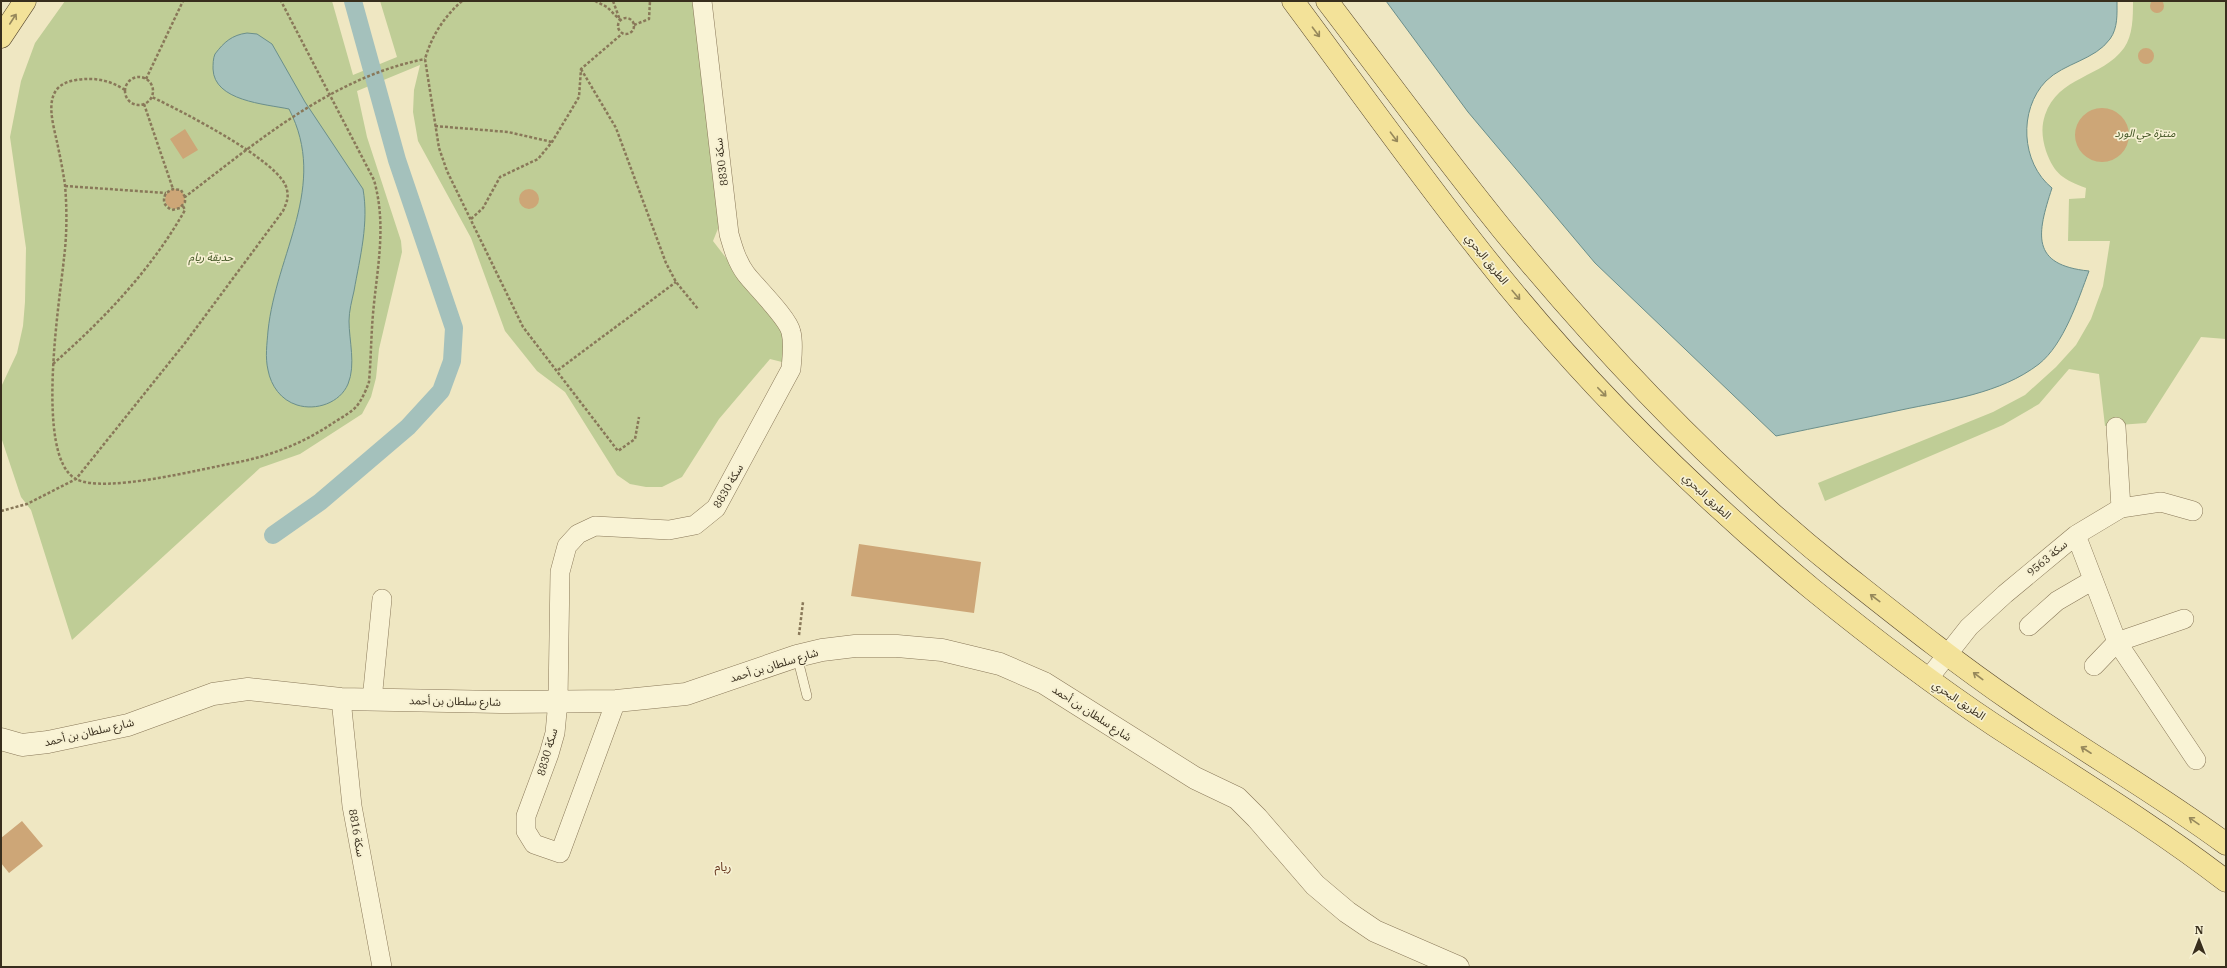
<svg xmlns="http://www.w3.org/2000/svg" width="2227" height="968" font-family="'IBM Plex Serif','Noto Sans Arabic',serif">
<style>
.green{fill:#bfcd96}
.water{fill:#a4c1bc;stroke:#6b8f8b}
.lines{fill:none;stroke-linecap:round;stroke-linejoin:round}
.canal{stroke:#a4c1bc;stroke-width:18}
.building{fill:#cda677}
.service-casing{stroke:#897859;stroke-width:10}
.minor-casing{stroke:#897859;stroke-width:20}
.tertiary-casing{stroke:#897859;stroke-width:23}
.primary-casing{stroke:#56462d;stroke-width:23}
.path{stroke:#897859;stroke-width:2.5;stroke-dasharray:3 2;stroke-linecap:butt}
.service{stroke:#f9f3d5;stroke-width:9}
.minor{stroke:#f9f3d5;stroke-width:19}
.tertiary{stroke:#f9f3d5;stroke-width:22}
.primary{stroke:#f3e299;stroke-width:22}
.oneway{stroke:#96885b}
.labels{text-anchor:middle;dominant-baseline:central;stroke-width:3.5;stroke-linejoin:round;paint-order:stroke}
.park-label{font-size:11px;font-style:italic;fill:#425524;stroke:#f6f0d2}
.street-label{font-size:11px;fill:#382e1d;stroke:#f6f0d2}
.neighbourhood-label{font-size:12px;fill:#65351c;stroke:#f6f0d2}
</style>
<rect width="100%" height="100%" fill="#efe7c2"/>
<path class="green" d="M 65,1 L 332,1 L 353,75 L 397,57 L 380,1 L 695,1 L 719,226 L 713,241 L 784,333 L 786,348 L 782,362 L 770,359 L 719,419 L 682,477 L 662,487 L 646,487 L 630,484 L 617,475 L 565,392 L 537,371 L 505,331 L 471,238 L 418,141 L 413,112 L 414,90 L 420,65 L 357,91 L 367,137 L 401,241 L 402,252 L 379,349 L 376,378 L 371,397 L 362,414 L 300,454 L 260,468 L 72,640 L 31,510 L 21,497 L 1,437 L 1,387 L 17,353 L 23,326 L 25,302 L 26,248 L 10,137 L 21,81 L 35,43 Z
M 2133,1 L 2226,1 L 2226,339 L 2201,337 L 2146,423 L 2105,426 L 2099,374 L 2069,369 L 2039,404 L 2003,425 L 1825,501 L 1818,483 L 1993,412 L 2025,395 L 2056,367 L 2076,345 L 2091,319 L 2103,286 L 2110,241 L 2068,241 L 2069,199 L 2085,198 L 2086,188 C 2064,180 2054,174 2046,151 C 2042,138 2041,127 2045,115 C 2058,76 2102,78 2124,48 C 2133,35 2133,17 2133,1 Z"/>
<path class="water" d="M 1386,1 L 2117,1 C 2117,14 2118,28 2110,39 C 2095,60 2064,63 2046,81 C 2018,110 2021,163 2052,188 C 2037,234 2030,265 2089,271 C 2078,300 2064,344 2039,364 C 2000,394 1948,400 1901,410 C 1860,419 1818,427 1776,436 L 1595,263 L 1468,112 Z
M 247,33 L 257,34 L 272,44 L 305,102 L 363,189 C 369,223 360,257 354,291 C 352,300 349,311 349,321 C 349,340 356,365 348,384 C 340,403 316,411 297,405 C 281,400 271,386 268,370 C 265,357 267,344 268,331 C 276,253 329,186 289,109 C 265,104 214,101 213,69 C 213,65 213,58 215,54 C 224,42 232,35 247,33 Z"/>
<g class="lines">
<path class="canal" d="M 273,535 L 320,502 L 408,427 L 441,391 L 452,361 L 454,328 L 397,160 L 353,1"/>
</g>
<path class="building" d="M2150 6a7 7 0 1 1 14 0a7 7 0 1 1-14 0Z
M2138 56a8 8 0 1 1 16 0a8 8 0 1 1-16 0Z
M2075 135a27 27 0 1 1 54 0a27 27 0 1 1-54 0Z
M 185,129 L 198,150 L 183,159 L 170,139 Z
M519 199a10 10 0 1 1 20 0a10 10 0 1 1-20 0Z
M165 199a10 10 0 1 1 20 0a10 10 0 1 1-20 0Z
M 859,544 L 981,562 L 974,613 L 851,596 Z
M 22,821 L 43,846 L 9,873 L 1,863 L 1,838 Z"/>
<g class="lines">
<defs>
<path id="service" d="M 797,656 L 807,696"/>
<path id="minor" d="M 2121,508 L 2161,502 L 2193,511
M 2076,535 L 2117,642 L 2196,760
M 2029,626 L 2057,601 L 2093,580
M 2094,666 L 2117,642 L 2184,619
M 1928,679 L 1969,627 L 2005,594 L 2076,535 L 2121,508 L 2116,427
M 341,699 L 352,806 L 382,967
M 372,700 L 382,599
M 616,701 L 560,853 L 534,844 L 526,831 L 526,816 L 549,754 L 555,733 L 558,701 L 560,572 L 567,546 L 578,534 L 595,526 L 669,530 L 695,525 L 716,508 L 791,369 C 792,357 794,344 791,332 C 788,318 756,287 746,274 C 737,262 733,248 729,234 L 702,1"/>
<path id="tertiary" d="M 1,739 L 22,745 L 48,742 L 128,725 L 213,694 L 248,689 L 341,699 L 500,702 L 616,701 L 686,694 L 797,656 L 822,650 L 855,646 L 897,646 L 942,650 L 1000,664 L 1044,683 L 1195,778 L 1237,798 L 1257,818 L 1315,885 L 1347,912 L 1375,931 L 1458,967"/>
<path id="primary" d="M 1293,1 C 1354,83 1413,166 1476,246 C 1574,372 1689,487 1812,589 C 1871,637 1931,683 1994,725 C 2072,776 2152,824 2226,881
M 1327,1 C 1385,77 1442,155 1502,229 C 1603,352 1714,470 1839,570 C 1896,615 1953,661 2013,702 C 2083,751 2157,793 2226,844
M 1,37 L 25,1"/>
</defs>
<use href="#service" class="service-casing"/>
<use href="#minor" class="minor-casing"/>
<use href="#tertiary" class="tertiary-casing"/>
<use href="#primary" class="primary-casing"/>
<path class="path" d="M 462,1 C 444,17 432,35 425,59 L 439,148 L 447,171 L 523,327 L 618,451 L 635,439 L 639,417
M 595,1 L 607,7 L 620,20
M 613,1 L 620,20
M618 26a8 8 0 1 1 16 0a8 8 0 1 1-16 0Z
M 634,25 L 649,19 L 650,1
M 581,69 L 616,128 L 666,263 L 676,282 L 698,309
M125 91a14 14 0 1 1 28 0a14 14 0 1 1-28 0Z
M 146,79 L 183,1
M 125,90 C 110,80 94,77 76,80 C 41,85 52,119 57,142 C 60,156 63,171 65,185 C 67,208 67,235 64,258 C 60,299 34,457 76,479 C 104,494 201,469 234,463 C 270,456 302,444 333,423 C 341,418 350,413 356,407 C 362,400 366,390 369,382 C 371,359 371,337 373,314 C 377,268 387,226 374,180 L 281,1
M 144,104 L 173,189
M 435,126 L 508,132 L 552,142
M 65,186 L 166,193
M 185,197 L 181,190 L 173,189 L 166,193 C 162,201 164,206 172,210 L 180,208 L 185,202 L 185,197 C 258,141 333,77 425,59
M 471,219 L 483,208 L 500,177 L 538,159 L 552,142 L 579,97 L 581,69 L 623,33
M 53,364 C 105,318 151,270 185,210 L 183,206
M 558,370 L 676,282
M 1,511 L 27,504 L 76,479 L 185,343 L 283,211 C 286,204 289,198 287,190 C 283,162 179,110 152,97
M 799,635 L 803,602"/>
<use href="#service" class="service"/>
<use href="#minor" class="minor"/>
<use href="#tertiary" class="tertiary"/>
<use href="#primary" class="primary"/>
</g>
<defs><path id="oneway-shaft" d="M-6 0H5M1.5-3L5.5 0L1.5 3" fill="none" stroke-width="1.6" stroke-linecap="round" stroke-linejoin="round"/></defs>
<g class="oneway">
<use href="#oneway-shaft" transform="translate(13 19) rotate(-57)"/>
<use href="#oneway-shaft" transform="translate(1316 32) rotate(53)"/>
<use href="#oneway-shaft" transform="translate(1394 137) rotate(53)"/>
<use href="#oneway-shaft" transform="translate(1516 295) rotate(50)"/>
<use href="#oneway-shaft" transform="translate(1602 392) rotate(46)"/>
<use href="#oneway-shaft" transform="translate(1875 598) rotate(-143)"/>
<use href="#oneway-shaft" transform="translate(1978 676) rotate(-143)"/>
<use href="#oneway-shaft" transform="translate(2086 750) rotate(-147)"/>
<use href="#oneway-shaft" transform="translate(2194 821) rotate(-145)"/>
</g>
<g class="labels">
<g class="park-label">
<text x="2145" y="133">منتزة حي الورد</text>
<text x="211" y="257">حديقة ريام</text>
</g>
<g class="street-label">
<text transform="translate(721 162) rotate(-97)">سكة 8830</text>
<text transform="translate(1487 259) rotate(51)">الطريق البحري</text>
<text transform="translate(728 486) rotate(-60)">سكة 8830</text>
<text transform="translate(1707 496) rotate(43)">الطريق البحري</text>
<text transform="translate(2047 558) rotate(-40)">سكة 9563</text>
<text transform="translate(774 665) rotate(-17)">شارع سلطان بن أحمد</text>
<text transform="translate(1959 700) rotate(34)">الطريق البحري</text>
<text transform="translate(455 701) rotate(1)">شارع سلطان بن أحمد</text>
<text transform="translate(1092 713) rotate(33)">شارع سلطان بن أحمد</text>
<text transform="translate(89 732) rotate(-13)">شارع سلطان بن أحمد</text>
<text transform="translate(547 752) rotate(-74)">سكة 8830</text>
<text transform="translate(357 833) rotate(80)">سكة 8816</text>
</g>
<g class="neighbourhood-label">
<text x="723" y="866">ريام</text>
</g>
</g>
<rect width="2227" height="968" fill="none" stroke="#382e1d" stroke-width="4"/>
<g transform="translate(2199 940)" stroke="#f6f0d2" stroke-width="3" paint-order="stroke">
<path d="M0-3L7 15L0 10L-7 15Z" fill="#382e1d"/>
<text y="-6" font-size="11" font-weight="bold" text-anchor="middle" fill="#382e1d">N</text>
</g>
</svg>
